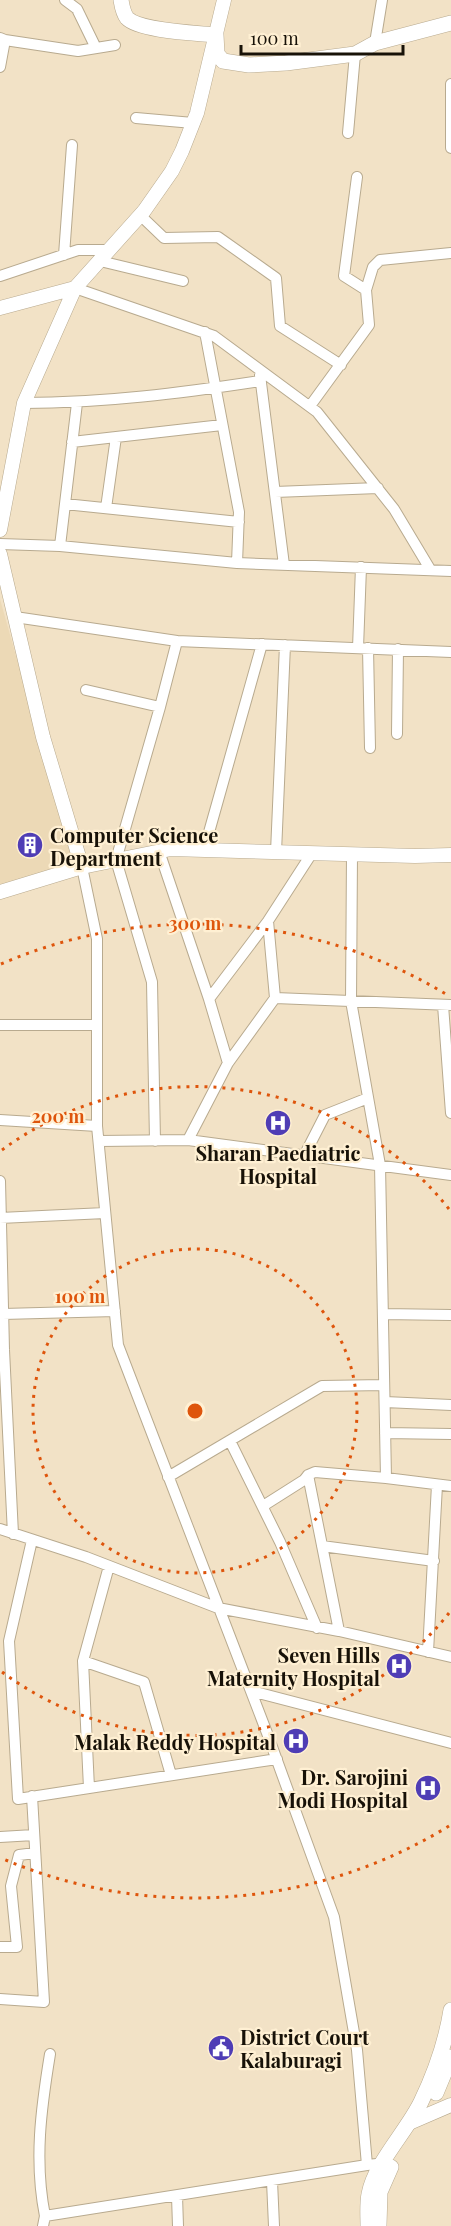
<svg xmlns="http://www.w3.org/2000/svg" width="451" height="2226" font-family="'Playfair Display',serif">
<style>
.built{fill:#ecd9b6}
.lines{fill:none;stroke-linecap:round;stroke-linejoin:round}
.minor-casing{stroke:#b8aa8f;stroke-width:12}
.tertiary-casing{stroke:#b8aa8f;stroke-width:15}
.secondary-casing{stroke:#b8aa8f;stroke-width:16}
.minor{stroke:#fff;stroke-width:10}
.tertiary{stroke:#fff;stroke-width:14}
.secondary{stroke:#fff;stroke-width:15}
.ring{fill:none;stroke:#de550c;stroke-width:3;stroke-dasharray:3 6}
.labels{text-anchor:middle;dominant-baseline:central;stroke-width:4.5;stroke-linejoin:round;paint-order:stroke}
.poi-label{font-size:20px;font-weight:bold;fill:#181208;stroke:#fff0d3;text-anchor:end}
.centre{fill:#de550c;stroke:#fff0d3;stroke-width:3}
.ring-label{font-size:18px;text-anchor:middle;font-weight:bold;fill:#de550c;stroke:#fff0d3;stroke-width:4.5;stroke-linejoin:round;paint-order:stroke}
</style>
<rect width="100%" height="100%" fill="#f2e2c6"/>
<path class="built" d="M 0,599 L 74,863 L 0,885 Z"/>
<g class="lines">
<defs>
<path id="minor" d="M 65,0 L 77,9 L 96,48
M 5,40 L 78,51 L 115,45
M 375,43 L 382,0
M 0,67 L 5,40 L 0,38
M 451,84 L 451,148
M 136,118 L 193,123
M 348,133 L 355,54
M 140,215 L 164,238 L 218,237 L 276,278 L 280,326 L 341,365
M 64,255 L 72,145
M 100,261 L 183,281
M 0,276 L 78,250 L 109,250
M 75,288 L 214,336 L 317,412 L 394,509 L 430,569
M 366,290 L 373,267 L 380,260 L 451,253
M 205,332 L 239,512 L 237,563
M 260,375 L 284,565
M 24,403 C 103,403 182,393 260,381
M 310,406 L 369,325 L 366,290 L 344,276 L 357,177
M 72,442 L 222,425
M 275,492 L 378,488
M 65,504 L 239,522
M 106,508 L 116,437
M 0,544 L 60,546 L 237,563 L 451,571
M 60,546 L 77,403
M 15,617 L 177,641
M 358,648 L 361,567
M 368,648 L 370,748
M 86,690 L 160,707
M 397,734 L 398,649
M 204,850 L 262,644
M 159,851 L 209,999 L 228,1063 L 275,998 L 451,1005
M 276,852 L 285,645
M 352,854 L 351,1001 L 380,1165 L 386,1478 L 451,1486
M 82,867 L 97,939 L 97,1126 L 118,1345 L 267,1733 L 334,1917 L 357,2050 L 367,2165 L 387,2163
M 268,921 L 275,998
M 209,999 L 268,921 L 312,853
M 443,1005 L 451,1113
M 0,1025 L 97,1025
M 0,1120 L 97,1126
M 188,1140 L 228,1063
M 99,1141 L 188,1140 L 451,1175
M 155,1141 L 152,982 L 116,860 L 160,707 L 177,641 L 451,652
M 304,1156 L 325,1115 L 368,1098
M 0,1181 L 4,1350 L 13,1534
M 0,1218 L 105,1213
M 3,1314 L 115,1311
M 383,1314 L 451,1315
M 385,1402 L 451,1405
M 385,1433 L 451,1434
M 230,1441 L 280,1542 L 317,1628
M 168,1477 L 322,1386 L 384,1385
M 263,1506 L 304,1480 L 308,1475
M 0,1529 L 86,1557 L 218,1608 L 339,1631 L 451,1657
M 32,1540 L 9,1641 L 18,1799 L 277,1759
M 322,1546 L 434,1561
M 339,1631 L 308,1475 L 315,1472 L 386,1478
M 428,1652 L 437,1485
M 83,1661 L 144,1682 L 171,1775
M 251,1691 L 451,1743
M 89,1788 L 83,1661 L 109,1566
M 0,1837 L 34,1835
M 0,1947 L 17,1947 L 11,1886 L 19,1855 L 35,1853
M 0,1999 L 44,2002 L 32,1796
M 272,2181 L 274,2226
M 177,2196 L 178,2226
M 45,2216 C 34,2161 41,2109 50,2054
M 43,2226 L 45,2216 L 367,2165"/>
<path id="tertiary" d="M 0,308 L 75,288
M 0,530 L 24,403 L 75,288 L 144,211 L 172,171 L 182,151 L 197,113 L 224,0
M 0,554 L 43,737 L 82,867
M 0,892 L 82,867 L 171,849 L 415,856 L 451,855
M 409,2123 L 451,2105"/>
<path id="secondary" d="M 121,0 C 122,6 123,13 127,18 C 139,31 197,33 216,35 L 217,54 L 223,61 L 249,65 L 286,63 L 355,54 L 375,43 L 451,23
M 436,2093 L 451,2057
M 379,2225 L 380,2192 L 391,2167
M 368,2226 C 368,2215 367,2204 369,2194 C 375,2163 407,2131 421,2102 C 435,2073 446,2041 451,2010"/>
</defs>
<use href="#minor" class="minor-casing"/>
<use href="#tertiary" class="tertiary-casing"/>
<use href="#secondary" class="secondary-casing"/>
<use href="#minor" class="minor"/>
<use href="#tertiary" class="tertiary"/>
<use href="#secondary" class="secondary"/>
</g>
<g class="ring">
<circle cx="195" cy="1411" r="162"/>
<path d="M449 1613A325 325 0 0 1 2 1672M2 1150A325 325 0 0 1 449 1209"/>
<path d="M449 1826A487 487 0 0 1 1 1858M1 964A487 487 0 0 1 449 996"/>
</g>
<defs>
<symbol id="building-disc" viewBox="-11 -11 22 22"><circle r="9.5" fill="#4f3db5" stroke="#fff0d3"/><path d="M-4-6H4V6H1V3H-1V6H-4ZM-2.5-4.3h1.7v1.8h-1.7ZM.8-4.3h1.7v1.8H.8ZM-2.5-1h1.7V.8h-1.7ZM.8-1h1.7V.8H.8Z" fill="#fff"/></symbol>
<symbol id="hospital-disc" viewBox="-11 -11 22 22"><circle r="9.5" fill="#4f3db5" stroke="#fff0d3"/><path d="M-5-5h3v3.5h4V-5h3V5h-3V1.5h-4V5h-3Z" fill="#fff"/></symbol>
<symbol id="civic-disc" viewBox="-11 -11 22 22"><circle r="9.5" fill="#4f3db5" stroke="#fff0d3"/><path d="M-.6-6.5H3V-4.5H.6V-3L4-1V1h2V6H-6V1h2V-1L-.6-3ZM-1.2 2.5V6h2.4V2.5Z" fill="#fff"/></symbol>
</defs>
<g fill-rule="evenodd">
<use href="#building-disc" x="15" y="830" width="30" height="30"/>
<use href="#hospital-disc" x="263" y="1108" width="30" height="30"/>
<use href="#hospital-disc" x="384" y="1651" width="30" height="30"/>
<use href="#hospital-disc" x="281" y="1726" width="30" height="30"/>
<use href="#hospital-disc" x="413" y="1773" width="30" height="30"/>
<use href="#civic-disc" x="206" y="2033" width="30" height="30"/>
</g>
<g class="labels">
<g class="poi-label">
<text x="50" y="834" text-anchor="start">Computer Science<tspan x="50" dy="23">Department</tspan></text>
<text x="278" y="1152" text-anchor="middle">Sharan Paediatric<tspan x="278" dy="23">Hospital</tspan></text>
<text x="380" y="1654">Seven Hills<tspan x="380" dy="23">Maternity Hospital</tspan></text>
<text x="276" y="1741">Malak Reddy Hospital</text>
<text x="408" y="1776">Dr. Sarojini<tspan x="408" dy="23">Modi Hospital</tspan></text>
<text x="240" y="2036" text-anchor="start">District Court<tspan x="240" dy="23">Kalaburagi</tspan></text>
</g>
</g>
<circle cx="195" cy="1411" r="9" class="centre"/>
<g class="ring-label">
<text x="195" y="930">300 m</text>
<text x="58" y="1123">200 m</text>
<text x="80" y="1303">100 m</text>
</g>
<path d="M241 45v9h162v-9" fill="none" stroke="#181208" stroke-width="3"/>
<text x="250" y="45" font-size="18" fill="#181208" stroke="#fff0d3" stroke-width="4.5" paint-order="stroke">100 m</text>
</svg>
